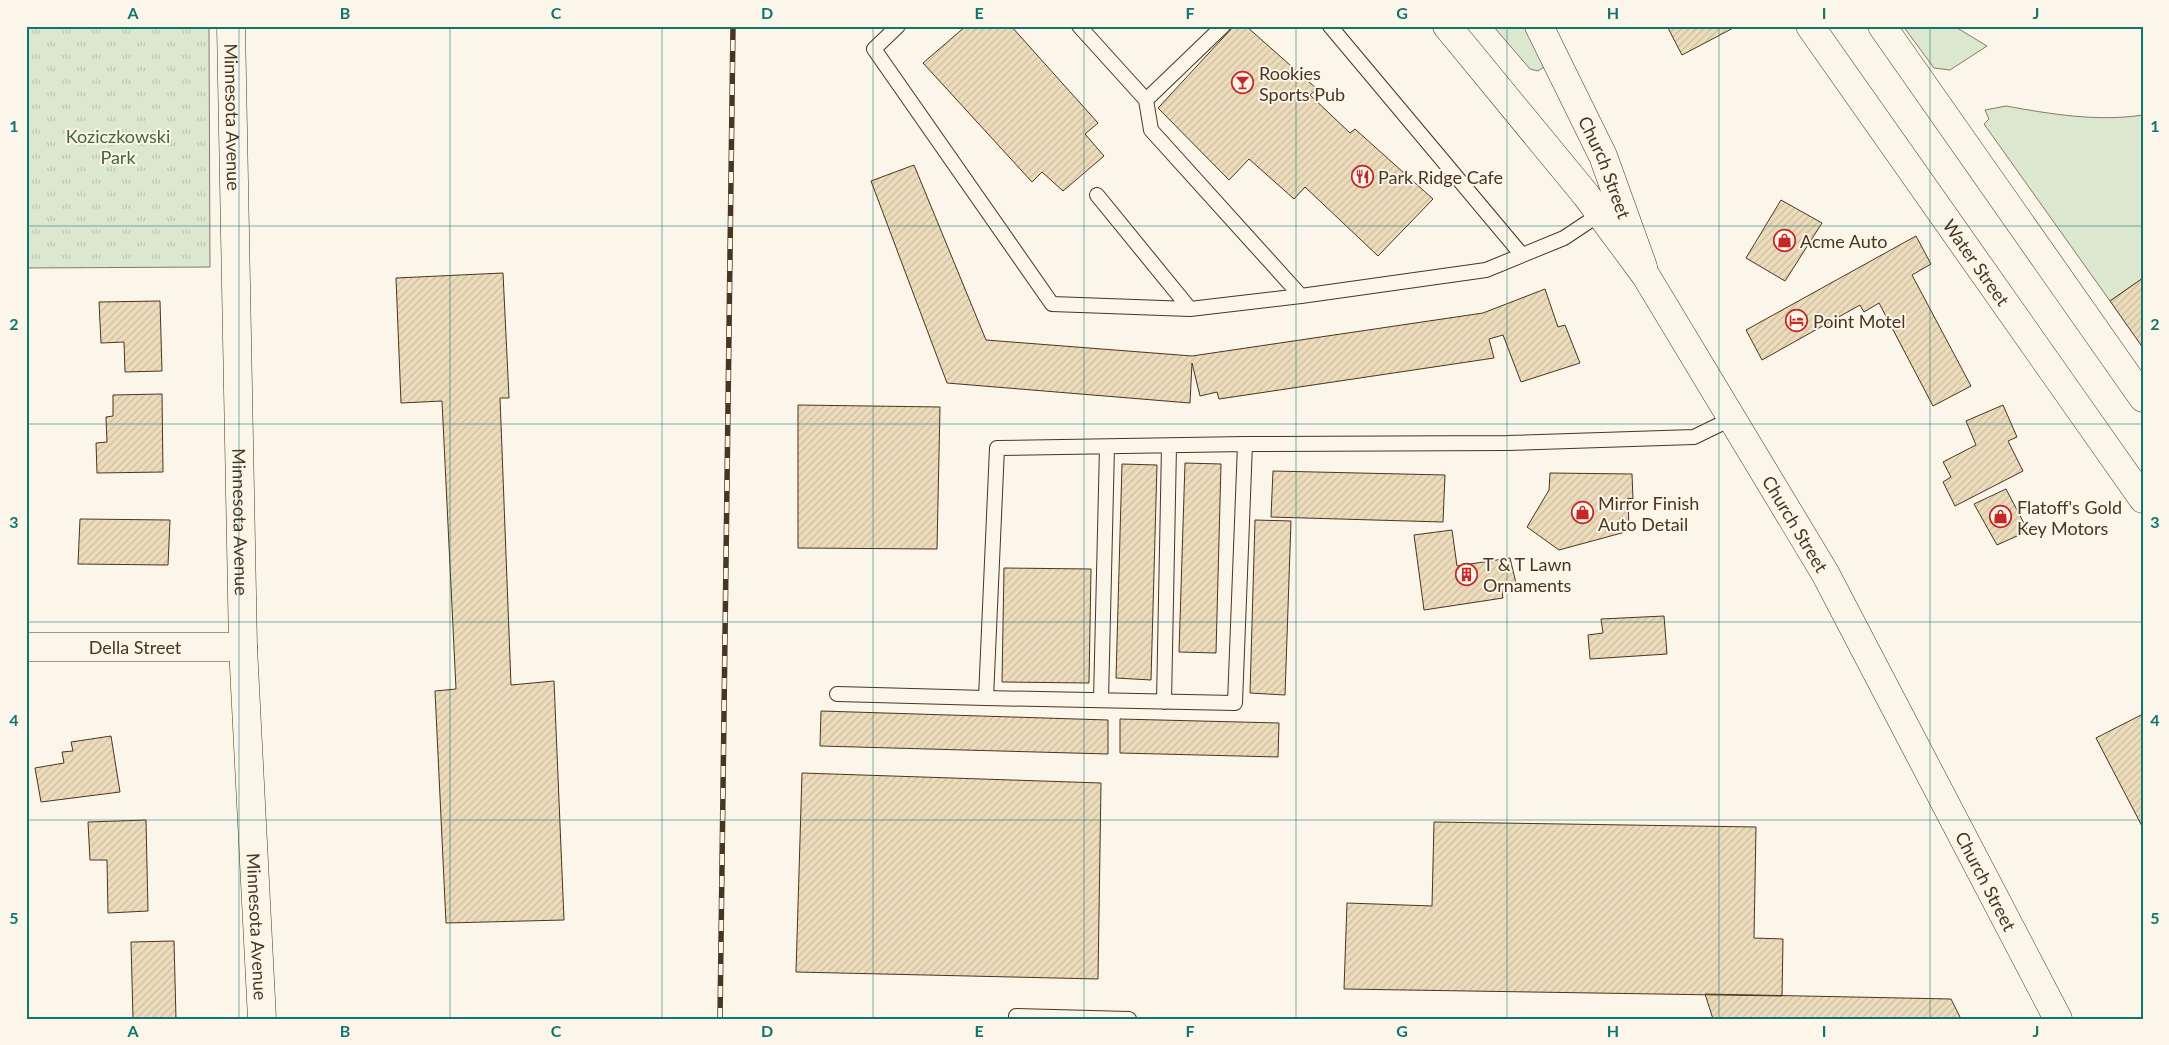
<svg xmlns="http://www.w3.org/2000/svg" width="2169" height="1045" font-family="Lato,sans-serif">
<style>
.green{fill:#dce7d0;stroke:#887966}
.park{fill:url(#park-tufts);stroke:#887966}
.building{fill:url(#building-hatch);stroke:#4a3520}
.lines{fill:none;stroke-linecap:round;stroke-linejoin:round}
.service-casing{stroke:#4a3520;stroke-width:16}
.minor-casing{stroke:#4a3520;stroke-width:29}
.secondary-casing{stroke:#4a3520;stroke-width:29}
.service{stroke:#fbf6e9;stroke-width:14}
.minor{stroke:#fbf6e9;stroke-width:28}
.secondary{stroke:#fbf6e9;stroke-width:28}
.rail-casing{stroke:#4a3520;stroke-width:5.5}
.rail{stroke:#fbf6e9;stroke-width:4;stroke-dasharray:11;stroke-linecap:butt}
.grid{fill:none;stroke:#0f766e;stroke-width:1;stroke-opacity:0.55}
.labels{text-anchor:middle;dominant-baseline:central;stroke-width:4;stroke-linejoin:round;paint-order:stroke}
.poi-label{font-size:18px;fill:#4a3520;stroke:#fbf6e9;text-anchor:start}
.street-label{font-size:18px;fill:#4a3520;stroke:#fbf6e9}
.park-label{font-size:18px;fill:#436837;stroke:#fbf6e9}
.neatline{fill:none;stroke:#0f766e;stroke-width:2}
.grid-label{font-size:16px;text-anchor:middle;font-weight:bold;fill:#0f766e}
</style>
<defs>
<pattern id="park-tufts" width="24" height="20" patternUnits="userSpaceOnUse" patternTransform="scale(1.25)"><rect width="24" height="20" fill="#dce7d0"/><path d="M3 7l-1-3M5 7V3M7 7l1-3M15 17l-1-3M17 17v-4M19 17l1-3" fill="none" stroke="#bec7b2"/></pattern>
<pattern id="building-hatch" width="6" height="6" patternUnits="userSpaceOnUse" patternTransform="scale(1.25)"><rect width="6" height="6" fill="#ecdcbc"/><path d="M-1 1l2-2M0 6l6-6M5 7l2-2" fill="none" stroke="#ccbda1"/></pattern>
</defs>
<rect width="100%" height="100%" fill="#fbf6e9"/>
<path class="green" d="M 1493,26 L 1528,26 L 1544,67 L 1538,71 L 1530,69 Z
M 1903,26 L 1954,26 L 1987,46 L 1950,70 L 1934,68 Z
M 2006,106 C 2050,114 2098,122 2143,115 L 2143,278 L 2110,301 L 1984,124 L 1989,119 L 1985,110 Z"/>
<path class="park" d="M 26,26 L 209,26 L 210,267 L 26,268 Z"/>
<path class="building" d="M 966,26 L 1011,26 L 1098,123 L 1085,134 L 1104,156 L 1063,191 L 1042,172 L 1032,182 L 923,63 Z
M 1234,26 L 1246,26 L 1317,89 L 1310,95 L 1350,133 L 1355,129 L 1433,199 L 1378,256 L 1305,187 L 1294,199 L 1249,159 L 1229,180 L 1158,108 Z
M 1667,26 L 1737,26 L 1682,55 Z
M 914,165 L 986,340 L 1192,356 L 1483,313 L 1545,289 L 1558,327 L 1565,325 L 1580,363 L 1521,382 L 1503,335 L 1489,339 L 1494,358 L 1219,399 L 1217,392 L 1200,396 L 1192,363 L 1190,403 L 947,383 L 871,181 Z
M 1781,200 L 1822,223 L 1785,281 L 1746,258 Z
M 1916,236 L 1931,264 L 1912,275 L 1971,386 L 1933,406 L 1879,303 L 1864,312 L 1860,305 L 1762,360 L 1746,330 Z
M 503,273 L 509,398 L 500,398 L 511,685 L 554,681 L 564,920 L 446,923 L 435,691 L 456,689 L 442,401 L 401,403 L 396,278 Z
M 2143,278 L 2143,348 L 2110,301 Z
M 160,301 L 162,371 L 125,372 L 124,342 L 101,343 L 99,302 Z
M 162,394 L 163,472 L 97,473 L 96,443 L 107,442 L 106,417 L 113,416 L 113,395 Z
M 798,405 L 940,407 L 937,549 L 798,548 Z
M 2003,405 L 2017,437 L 2008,441 L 2023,471 L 1955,506 L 1943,482 L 1951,477 L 1943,462 L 1976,445 L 1966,421 Z
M 1185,463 L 1221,464 L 1216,653 L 1179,652 Z
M 1122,464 L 1157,465 L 1151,680 L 1116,678 Z
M 1273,471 L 1445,475 L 1443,522 L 1271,517 Z
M 1550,473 L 1632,474 L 1633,499 L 1628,498 L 1629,531 L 1559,550 L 1527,527 L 1549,490 Z
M 2006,489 L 2028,531 L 1997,545 L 1974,504 Z
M 80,519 L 170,520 L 168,565 L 78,564 Z
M 1255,520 L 1291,521 L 1285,695 L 1250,693 Z
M 1452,530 L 1457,566 L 1510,558 L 1516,583 L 1501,585 L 1503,598 L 1424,610 L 1414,535 Z
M 1004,568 L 1091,569 L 1089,683 L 1002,682 Z
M 1664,616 L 1667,654 L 1590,659 L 1588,635 L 1603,633 L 1601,619 Z
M 821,711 L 1108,720 L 1108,754 L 820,746 Z
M 2143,714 L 2143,828 L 2096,738 Z
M 1120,719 L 1279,723 L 1278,757 L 1120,753 Z
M 111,736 L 120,792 L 41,802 L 35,768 L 64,763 L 62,752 L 73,751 L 71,742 Z
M 802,773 L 1101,783 L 1098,979 L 796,972 Z
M 146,820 L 148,911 L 108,913 L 107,860 L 90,860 L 88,822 Z
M 1434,822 L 1756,827 L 1754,938 L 1783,939 L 1782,996 L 1344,989 L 1347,903 L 1432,906 Z
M 174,941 L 176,1019 L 133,1019 L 131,942 Z
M 1705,994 L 1951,999 L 1961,1019 L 1713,1019 Z"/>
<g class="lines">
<defs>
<path id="service" d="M 898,26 L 874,49 L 1052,304 L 1190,309 L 1301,296 L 1486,270 L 1564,238 L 1600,214
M 1079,26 L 1146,100 L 1151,130 L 1301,296
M 1330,26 L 1522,255
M 1146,100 L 1223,26
M 1097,195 L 1190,309
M 1245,444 L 997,448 L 986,698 L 1235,703 L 1245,444 L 1507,443 L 1694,437 L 1733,418
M 837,694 L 986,698
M 1101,700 L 1107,447
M 1164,702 L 1169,446
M 1016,1019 L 1016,1016 L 1129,1019"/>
<g id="minor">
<path id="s1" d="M 231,26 L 243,647 L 262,1019"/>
<path id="s2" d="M 1539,26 L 1603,156 L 1643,267"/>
<path id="s3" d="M 26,647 L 243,647"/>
</g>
<g id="secondary">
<path id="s4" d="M 1447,26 L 1586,195 L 1646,276 L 1825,573 L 2058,1019"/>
<path id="s5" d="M 1810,26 L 2143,499"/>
<path d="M 1882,26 L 2143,398"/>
</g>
</defs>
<use href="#service" class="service-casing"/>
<use href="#minor" class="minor-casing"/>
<use href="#secondary" class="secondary-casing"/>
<use href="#service" class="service"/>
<use href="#minor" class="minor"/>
<use href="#secondary" class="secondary"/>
<defs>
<path id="rail" d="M 720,1019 L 733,26"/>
</defs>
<use href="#rail" class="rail-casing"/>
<use href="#rail" class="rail"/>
</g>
<path class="grid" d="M 239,26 L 239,1019M 450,26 L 450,1019M 662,26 L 662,1019M 873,26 L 873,1019M 1084,26 L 1084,1019M 1296,26 L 1296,1019M 1507,26 L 1507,1019M 1719,26 L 1719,1019M 1930,26 L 1930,1019M 26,226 L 2143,226M 26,424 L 2143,424M 26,622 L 2143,622M 26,820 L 2143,820"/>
<defs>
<symbol id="bar-ring" viewBox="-11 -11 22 22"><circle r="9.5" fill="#fbf6e9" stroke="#c62828" stroke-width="1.5"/><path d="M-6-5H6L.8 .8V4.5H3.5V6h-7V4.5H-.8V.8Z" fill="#c62828"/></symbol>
<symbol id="restaurant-ring" viewBox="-11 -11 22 22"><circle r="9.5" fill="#fbf6e9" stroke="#c62828" stroke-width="1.5"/><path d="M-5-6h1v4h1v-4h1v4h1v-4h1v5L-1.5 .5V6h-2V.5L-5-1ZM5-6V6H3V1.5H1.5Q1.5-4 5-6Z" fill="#c62828"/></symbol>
<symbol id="shop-ring" viewBox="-11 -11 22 22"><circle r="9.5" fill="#fbf6e9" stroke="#c62828" stroke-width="1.5"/><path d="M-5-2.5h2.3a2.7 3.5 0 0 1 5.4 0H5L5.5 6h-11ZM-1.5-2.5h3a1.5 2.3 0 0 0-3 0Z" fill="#c62828"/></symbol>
<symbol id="hotel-ring" viewBox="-11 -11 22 22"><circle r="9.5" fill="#fbf6e9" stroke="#c62828" stroke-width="1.5"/><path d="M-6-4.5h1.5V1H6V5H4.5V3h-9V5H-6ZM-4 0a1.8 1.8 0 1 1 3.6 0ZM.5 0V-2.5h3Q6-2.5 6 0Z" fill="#c62828"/></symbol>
<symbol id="building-ring" viewBox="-11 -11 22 22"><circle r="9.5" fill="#fbf6e9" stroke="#c62828" stroke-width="1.5"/><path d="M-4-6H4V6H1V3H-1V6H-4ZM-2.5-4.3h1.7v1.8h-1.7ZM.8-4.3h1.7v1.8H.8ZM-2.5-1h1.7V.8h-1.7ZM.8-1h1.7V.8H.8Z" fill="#c62828"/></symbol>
</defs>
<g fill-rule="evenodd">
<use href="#bar-ring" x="1230" y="70" width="25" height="25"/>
<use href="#restaurant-ring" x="1350" y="164" width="25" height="25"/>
<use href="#shop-ring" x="1772" y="228" width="25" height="25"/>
<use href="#hotel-ring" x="1784" y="308" width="25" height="25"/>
<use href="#shop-ring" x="1570" y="500" width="25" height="25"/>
<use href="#shop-ring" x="1988" y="504" width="25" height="25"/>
<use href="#building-ring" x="1454" y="562" width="25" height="25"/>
</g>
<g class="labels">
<g class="poi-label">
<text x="1259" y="73">Rookies<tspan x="1259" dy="21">Sports Pub</tspan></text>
<text x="1378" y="177">Park Ridge Cafe</text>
<text x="1800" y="241">Acme Auto</text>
<text x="1813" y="321">Point Motel</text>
<text x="1598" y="503">Mirror Finish<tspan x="1598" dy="21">Auto Detail</tspan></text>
<text x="2017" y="507">Flatoff's Gold<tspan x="2017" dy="21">Key Motors</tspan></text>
<text x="1483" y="564">T &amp; T Lawn<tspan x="1483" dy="21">Ornaments</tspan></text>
</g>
<g class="street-label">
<text stroke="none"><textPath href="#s1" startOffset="91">Minnesota Avenue</textPath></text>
<text stroke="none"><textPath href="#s2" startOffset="156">Church Street</textPath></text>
<text stroke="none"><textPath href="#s5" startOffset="289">Water Street</textPath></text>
<text stroke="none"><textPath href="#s1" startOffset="496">Minnesota Avenue</textPath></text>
<text stroke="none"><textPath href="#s4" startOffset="609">Church Street</textPath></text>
<text stroke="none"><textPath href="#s3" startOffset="109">Della Street</textPath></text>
<text stroke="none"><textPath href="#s4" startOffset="1014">Church Street</textPath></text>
<text stroke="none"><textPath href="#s1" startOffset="901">Minnesota Avenue</textPath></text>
</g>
<g class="park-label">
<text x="118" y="136">Koziczkowski<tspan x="118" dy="21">Park</tspan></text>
</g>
</g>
<rect width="2169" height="1045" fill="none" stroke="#fbf6e9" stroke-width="55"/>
<rect x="28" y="28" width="2114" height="990" class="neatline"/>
<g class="grid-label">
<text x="133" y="19">A</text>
<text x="345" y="19">B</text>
<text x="556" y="19">C</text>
<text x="767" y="19">D</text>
<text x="979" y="19">E</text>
<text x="1190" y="19">F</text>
<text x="1402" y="19">G</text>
<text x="1613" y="19">H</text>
<text x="1824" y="19">I</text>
<text x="2036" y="19">J</text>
<text x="14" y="132">1</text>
<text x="2155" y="132">1</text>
<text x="14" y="330">2</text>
<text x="2155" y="330">2</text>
<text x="14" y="528">3</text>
<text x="2155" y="528">3</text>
<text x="14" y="726">4</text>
<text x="2155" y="726">4</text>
<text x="14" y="924">5</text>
<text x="2155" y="924">5</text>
<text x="133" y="1037">A</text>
<text x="345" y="1037">B</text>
<text x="556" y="1037">C</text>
<text x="767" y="1037">D</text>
<text x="979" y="1037">E</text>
<text x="1190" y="1037">F</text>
<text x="1402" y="1037">G</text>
<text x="1613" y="1037">H</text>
<text x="1824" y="1037">I</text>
<text x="2036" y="1037">J</text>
</g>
</svg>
